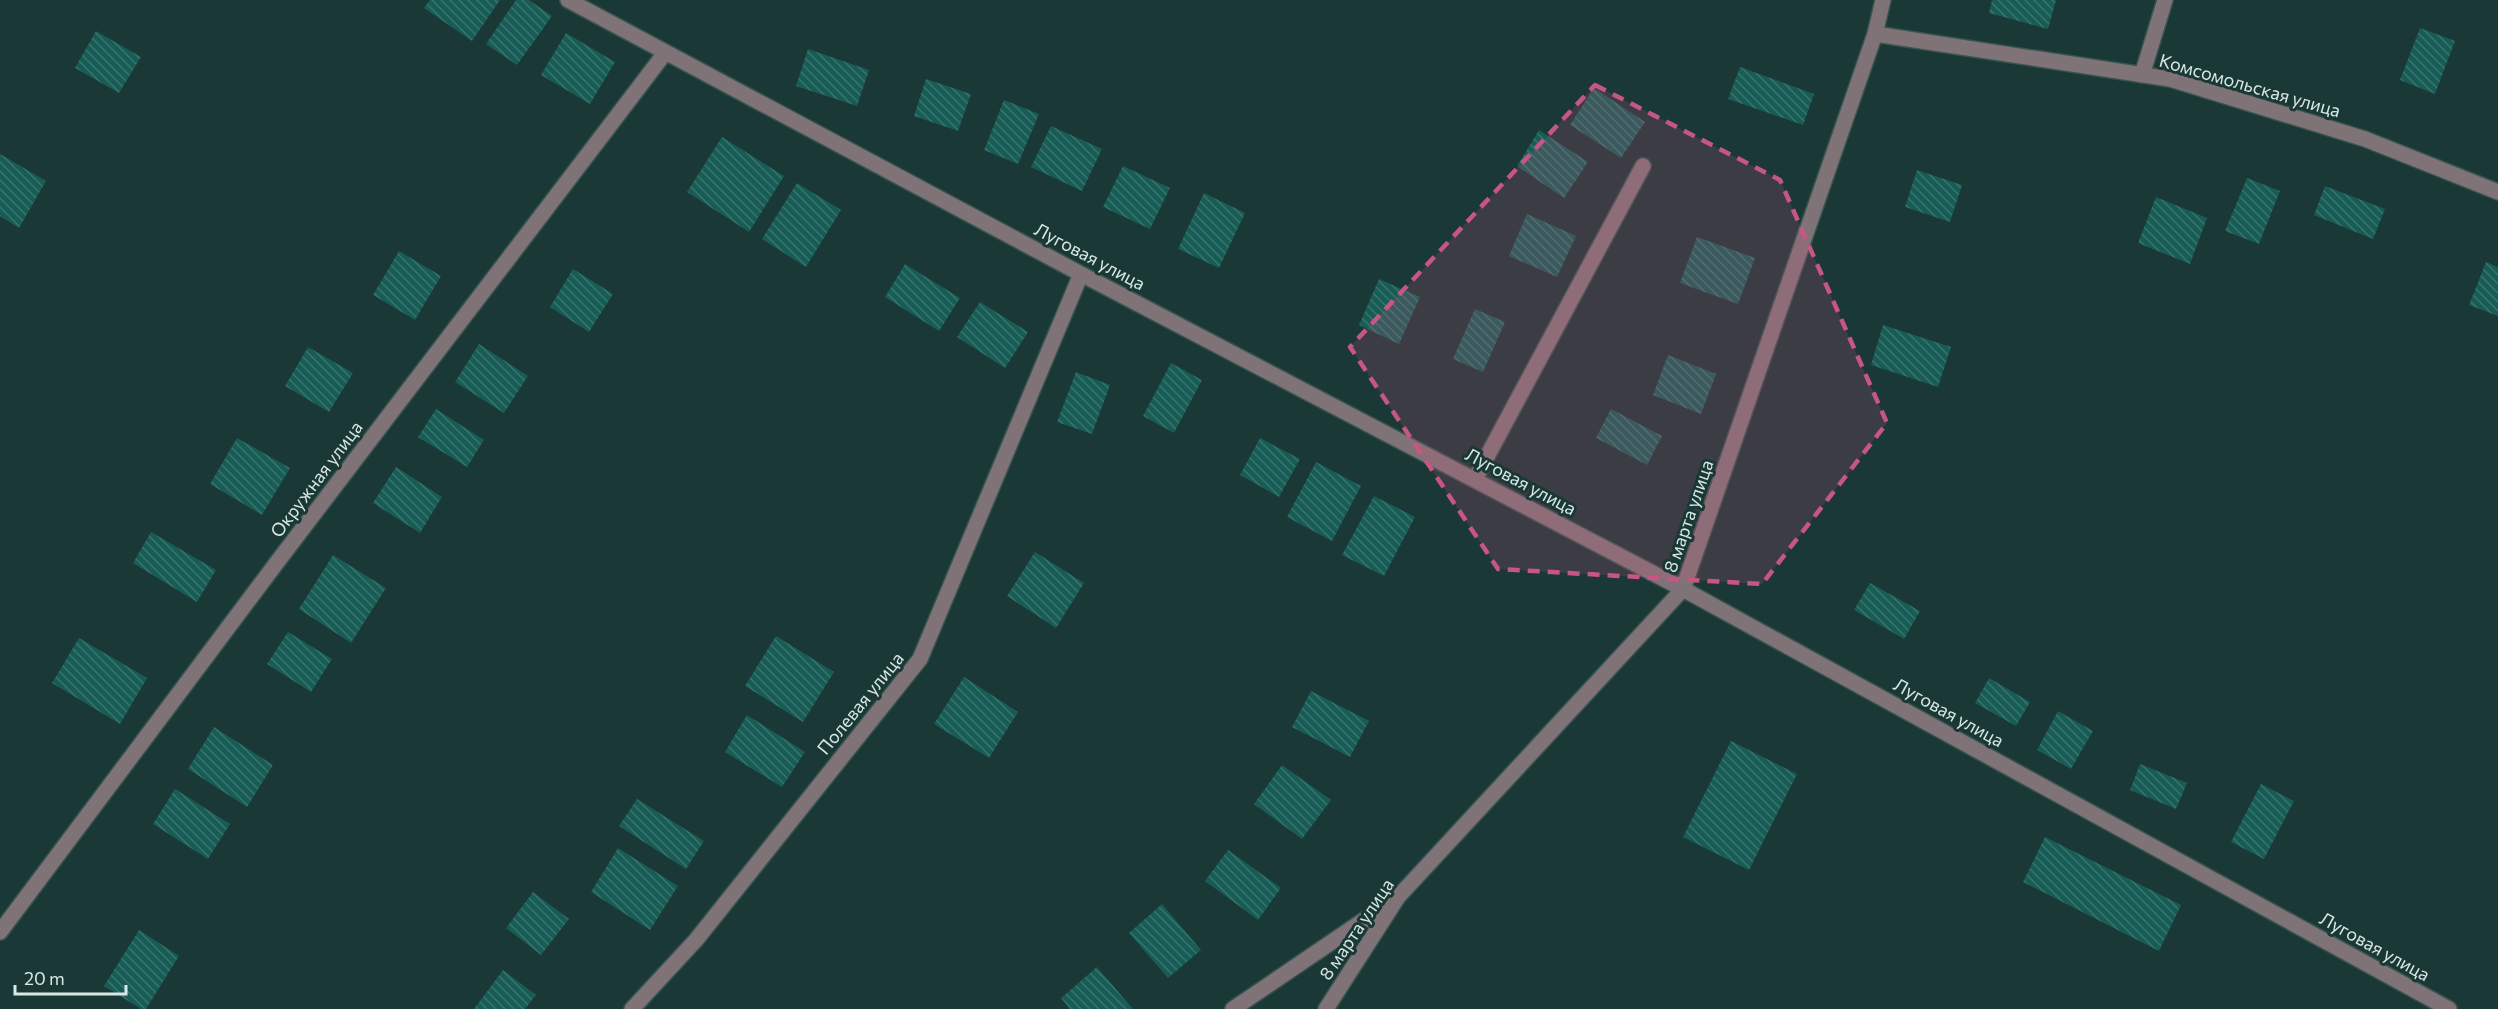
<svg xmlns="http://www.w3.org/2000/svg" width="2498" height="1009" font-family="Commissioner,sans-serif">
<style>
.building{fill:url(#building-back-hatch)}
.lines{fill:none;stroke-linecap:round;stroke-linejoin:round}
.minor-casing{stroke:#385451;stroke-width:18}
.minor{stroke:#807377;stroke-width:15}
.marked{fill:#c85684;fill-opacity:0.2;stroke:#c85684;stroke-width:4.5;stroke-dasharray:12 8;stroke-linejoin:round}
.labels{text-anchor:middle;dominant-baseline:central;stroke-width:6;stroke-linejoin:round;paint-order:stroke}
.street-label{font-size:18px;fill:#d7e8e5;stroke:#1a3835}
</style>
<defs>
<pattern id="building-back-hatch" width="6" height="6" patternUnits="userSpaceOnUse" patternTransform="scale(1.5)"><rect width="6" height="6" fill="#185c56"/><path d="M-1 5l2 2M0 0l6 6M5-1l2 2" fill="none" stroke="#39736e"/></pattern>
</defs>
<rect width="100%" height="100%" fill="#1a3835"/>
<path class="building" d="M 430,0 L 500,0 L 472,41 L 424,8 Z
M 516,0 L 529,0 L 552,16 L 517,65 L 486,44 Z
M 1992,0 L 2056,0 L 2048,29 L 1989,13 Z
M 2420,28 L 2455,41 L 2435,94 L 2400,80 Z
M 96,31 L 141,57 L 119,93 L 75,68 Z
M 566,33 L 615,62 L 590,104 L 541,75 Z
M 808,49 L 869,70 L 857,106 L 796,86 Z
M 1740,67 L 1814,94 L 1803,125 L 1728,99 Z
M 926,79 L 971,94 L 958,131 L 914,116 Z
M 1594,88 L 1645,122 L 1621,158 L 1570,125 Z
M 1004,100 L 1039,114 L 1018,164 L 984,150 Z
M 1051,126 L 1102,149 L 1082,191 L 1031,167 Z
M 1539,130 L 1588,162 L 1564,198 L 1517,166 Z
M 722,137 L 784,176 L 749,232 L 687,192 Z
M 0,154 L 46,181 L 19,228 L 0,216 Z
M 1123,166 L 1170,188 L 1150,229 L 1103,207 Z
M 1917,170 L 1962,185 L 1950,222 L 1905,207 Z
M 2247,178 L 2280,191 L 2259,244 L 2225,231 Z
M 797,183 L 841,210 L 806,267 L 762,239 Z
M 2325,186 L 2385,209 L 2373,239 L 2314,215 Z
M 1204,193 L 1245,213 L 1219,268 L 1178,249 Z
M 2156,197 L 2207,218 L 2190,264 L 2138,243 Z
M 1527,214 L 1576,236 L 1557,277 L 1509,256 Z
M 1697,237 L 1755,258 L 1738,304 L 1680,283 Z
M 399,251 L 441,276 L 415,320 L 373,295 Z
M 2486,262 L 2498,267 L 2498,316 L 2469,305 Z
M 905,264 L 960,298 L 939,331 L 885,297 Z
M 573,269 L 613,294 L 589,332 L 550,307 Z
M 1379,279 L 1420,297 L 1399,344 L 1359,325 Z
M 980,302 L 1028,332 L 1005,368 L 957,337 Z
M 1475,309 L 1505,322 L 1483,372 L 1453,359 Z
M 1883,325 L 1951,347 L 1938,387 L 1871,365 Z
M 479,344 L 528,376 L 504,413 L 455,382 Z
M 308,347 L 353,373 L 329,412 L 285,386 Z
M 1668,355 L 1716,374 L 1701,414 L 1653,395 Z
M 1171,363 L 1202,380 L 1174,433 L 1143,416 Z
M 1076,372 L 1110,385 L 1092,434 L 1057,422 Z
M 436,409 L 484,440 L 467,467 L 418,437 Z
M 1611,409 L 1662,436 L 1647,465 L 1596,438 Z
M 237,438 L 290,468 L 262,515 L 210,484 Z
M 1260,438 L 1300,459 L 1279,497 L 1240,475 Z
M 1316,462 L 1361,486 L 1332,541 L 1287,517 Z
M 396,467 L 442,497 L 420,533 L 373,503 Z
M 1374,496 L 1415,517 L 1384,576 L 1342,555 Z
M 151,532 L 216,570 L 197,602 L 133,563 Z
M 1035,552 L 1084,583 L 1056,628 L 1007,596 Z
M 333,555 L 386,588 L 351,643 L 299,609 Z
M 1870,583 L 1920,611 L 1904,639 L 1854,610 Z
M 288,632 L 332,659 L 311,692 L 267,664 Z
M 776,636 L 834,672 L 803,722 L 745,686 Z
M 79,638 L 147,678 L 120,724 L 52,683 Z
M 964,677 L 1018,712 L 989,758 L 934,724 Z
M 1989,678 L 2030,702 L 2016,726 L 1975,703 Z
M 1311,691 L 1369,721 L 1350,757 L 1292,727 Z
M 2058,711 L 2093,731 L 2071,769 L 2037,750 Z
M 747,715 L 805,752 L 782,787 L 725,752 Z
M 214,727 L 273,765 L 247,807 L 188,769 Z
M 1731,741 L 1797,774 L 1749,870 L 1683,837 Z
M 2140,764 L 2187,783 L 2176,809 L 2130,790 Z
M 1282,765 L 1331,800 L 1302,839 L 1254,804 Z
M 2261,784 L 2294,801 L 2264,859 L 2231,842 Z
M 175,789 L 230,824 L 208,859 L 153,824 Z
M 637,799 L 704,841 L 686,869 L 619,826 Z
M 2045,837 L 2181,905 L 2159,951 L 2023,882 Z
M 618,848 L 678,886 L 650,930 L 591,892 Z
M 1228,850 L 1281,888 L 1258,920 L 1205,881 Z
M 533,892 L 569,919 L 541,955 L 506,928 Z
M 1162,904 L 1201,950 L 1168,978 L 1129,933 Z
M 139,930 L 179,956 L 146,1009 L 141,1009 L 104,986 Z
M 1097,967 L 1133,1009 L 1070,1009 L 1061,998 Z
M 503,970 L 536,995 L 525,1009 L 474,1009 Z"/>
<g class="lines">
<defs>
<path id="minor" d="M 568,0 L 1081,274 L 1683,589 L 2449,1009
M 1875,34 L 2170,79 L 2365,139 L 2498,192
M 2142,75 L 2165,0
M 1475,479 L 1643,166
M 0,932 L 278,561 L 665,53
M 632,1009 L 696,940 L 920,659 L 1081,274
M 1233,1009 L 1392,901
M 1326,1009 L 1398,897 L 1683,589 L 1875,34 L 1883,0"/>
</defs>
<use href="#minor" class="minor-casing"/>
<use href="#minor" class="minor"/>
</g>
<path class="marked" d="M 1595,85 L 1780,180 L 1887,423 L 1762,584 L 1498,569 L 1350,347 Z"/>
<g class="labels">
<g class="street-label">
<text transform="translate(2250 85) rotate(16)">Комсомольская улица</text>
<text transform="translate(1090 256) rotate(28)">Луговая улица</text>
<text transform="translate(316 479) rotate(-53)">Окружная улица</text>
<text transform="translate(1521 481) rotate(28)">Луговая улица</text>
<text transform="translate(1688 516) rotate(-71)">8 марта улица</text>
<text transform="translate(860 703) rotate(-51)">Полевая улица</text>
<text transform="translate(1949 712) rotate(29)">Луговая улица</text>
<text transform="translate(1356 929) rotate(-56)">8 марта улица</text>
<text transform="translate(2375 946) rotate(29)">Луговая улица</text>
</g>
</g>
<path d="M15 985v9h111v-9" fill="none" stroke="#d7e8e5" stroke-width="3"/>
<text x="24" y="985" font-size="18" fill="#d7e8e5" stroke="#1a3835" stroke-width="4.5" paint-order="stroke">20 m</text>
</svg>
